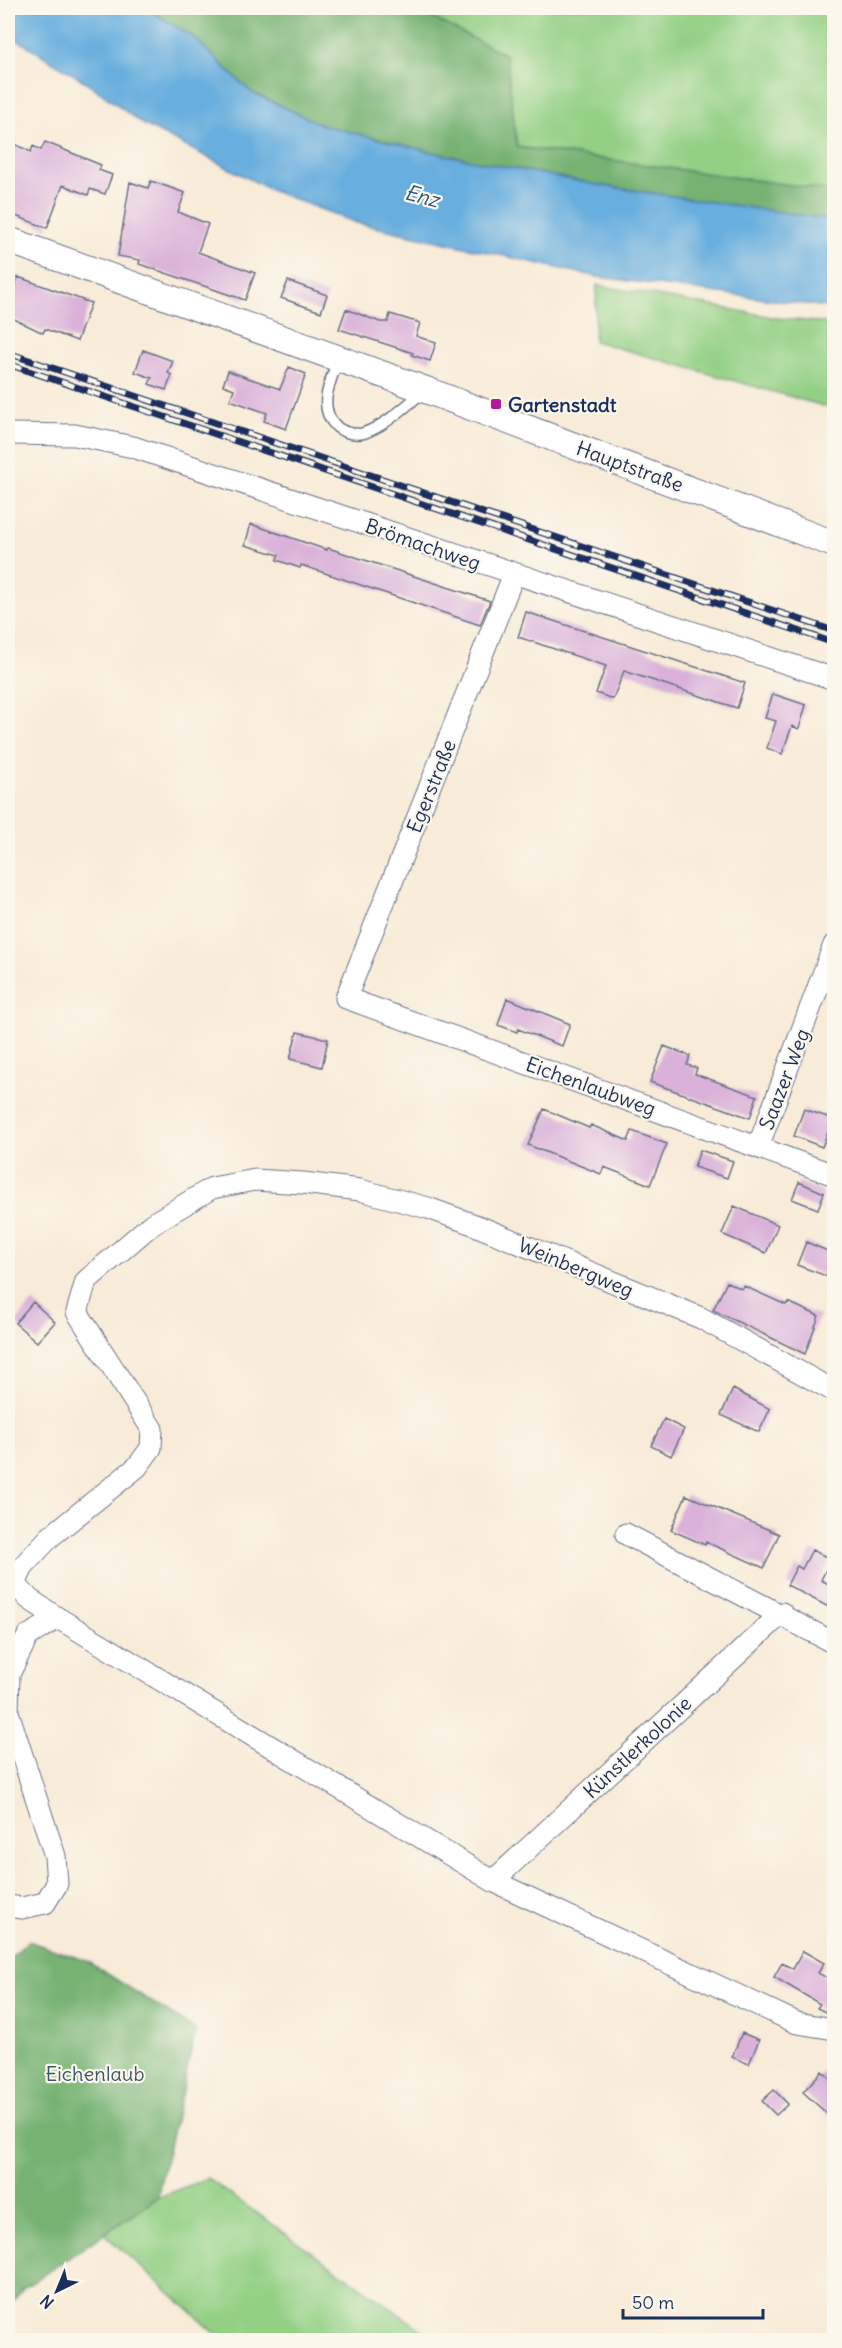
<svg xmlns="http://www.w3.org/2000/svg" width="842" height="2348" font-family="Delius,sans-serif">
<style>
.green{fill:#93d084;stroke:#578071;stroke-width:1.5}
.forest{fill:#76b272;stroke:#487068;stroke-width:1.5}
.water{fill:#67aede;stroke:#416e9e;stroke-width:1.5}
.building{fill:#d9b1d9}
.lines{fill:none;stroke-linecap:round;stroke-linejoin:round}
.service-casing{stroke:#687188;stroke-width:13}
.minor-casing{stroke:#687188;stroke-width:23}
.tertiary-casing{stroke:#687188;stroke-width:28}
.service{stroke:#fff;stroke-width:10}
.minor{stroke:#fff;stroke-width:21}
.tertiary{stroke:#fff;stroke-width:26}
.rail-casing{stroke:#1b2f5e;stroke-width:7}
.rail{stroke:#fbf7ec;stroke-width:4.5;stroke-dasharray:14;stroke-linecap:butt}
.poi-dot{fill:#b5179e;stroke:#fbf7ec;stroke-width:2}
.labels{text-anchor:middle;dominant-baseline:central;stroke-width:4.5;stroke-linejoin:round;paint-order:stroke}
.poi-label{font-size:20px;font-weight:bold;fill:#1b2f5e;stroke:#fbf7ec;text-anchor:start}
.street-label{font-size:20px;fill:#1b2f5e;stroke:#fbf7ec}
.park-label{font-size:20px;fill:#395768;stroke:#fbf7ec}
.water-label{font-size:21px;font-style:italic;fill:#325584;stroke:#fbf7ec}
</style>
<rect width="100%" height="100%" fill="#fbf7ec"/>
<filter id="ink" filterUnits="userSpaceOnUse"><feTurbulence type="fractalNoise" baseFrequency=".0167" numOctaves="2"/><feDisplacementMap in="SourceGraphic" scale="12" xChannelSelector="R" yChannelSelector="G"/><feConvolveMatrix kernelMatrix="1 2 1 2 8 2 1 2 1" color-interpolation-filters="sRGB"/></filter>
<filter id="wash" filterUnits="userSpaceOnUse"><feTurbulence type="fractalNoise" baseFrequency=".008" numOctaves="4" result="noise"/><feDisplacementMap in="SourceGraphic" scale="24" xChannelSelector="R" yChannelSelector="G"/><feGaussianBlur stdDeviation="1.35" result="paint"/><feColorMatrix in="noise" values="0 0 0 0 0 0 0 0 0 0 0 0 0 0 0 0 0 1.4 0 .05"/><feComposite in="paint" operator="in"/></filter>
<g filter="url(#wash)">
<rect width="100%" height="100%" fill="#f8ebd7"/>
<path class="green" d="M 413,8 L 834,8 L 834,191 L 517,147 L 506,55 Z
M 597,285 L 778,318 L 834,324 L 834,409 L 594,341 Z
M 207,2178 L 436,2340 L 223,2340 L 104,2234 L 157,2198 Z"/>
<path class="forest" d="M 146,8 L 413,8 L 506,55 L 517,147 L 834,191 L 834,220 L 598,185 L 431,152 L 322,125 L 251,92 L 193,37 Z
M 28,1941 L 87,1961 L 196,2030 L 157,2198 L 24,2288 L 8,2307 L 8,1960 Z"/>
<path class="water" d="M 8,8 L 146,8 L 193,37 L 251,92 L 322,125 L 431,152 L 598,185 L 834,220 L 834,308 L 598,277 L 357,223 L 273,191 L 143,124 L 86,82 L 8,34 Z"/>
<g id="blocks">
<path class="building" d="M 8,141 L 31,152 L 33,146 L 41,150 L 45,142 L 101,165 L 99,170 L 112,175 L 105,194 L 90,189 L 88,195 L 63,185 L 47,228 L 8,213 Z
M 151,181 L 185,193 L 178,212 L 208,224 L 198,252 L 255,273 L 245,300 L 139,264 L 140,260 L 118,256 L 130,182 L 148,188 Z
M 18,277 L 91,303 L 77,341 L 45,329 L 43,333 L 8,316 L 8,307 Z
M 288,281 L 327,295 L 321,312 L 281,298 Z
M 346,309 L 380,322 L 388,322 L 390,314 L 420,323 L 416,336 L 436,343 L 430,361 L 412,355 L 413,353 L 339,329 Z
M 143,350 L 173,361 L 168,373 L 172,375 L 166,390 L 149,384 L 152,378 L 135,372 Z
M 289,367 L 306,374 L 286,429 L 264,421 L 267,413 L 230,400 L 234,389 L 223,385 L 228,371 L 280,389 Z
M 251,524 L 327,550 L 328,548 L 490,601 L 480,625 L 301,565 L 300,568 L 277,560 L 279,555 L 245,545 Z
M 526,612 L 745,683 L 737,708 L 624,671 L 613,699 L 596,693 L 606,666 L 518,637 Z
M 773,694 L 806,705 L 799,729 L 792,726 L 782,754 L 767,748 L 776,721 L 765,718 Z
M 507,998 L 570,1024 L 562,1046 L 518,1029 L 517,1032 L 498,1025 Z
M 297,1032 L 328,1039 L 322,1067 L 290,1059 Z
M 664,1046 L 690,1056 L 687,1065 L 697,1068 L 695,1074 L 757,1096 L 750,1118 L 650,1082 Z
M 544,1109 L 589,1128 L 591,1125 L 628,1141 L 632,1131 L 667,1144 L 650,1185 L 604,1167 L 601,1174 L 528,1145 Z
M 804,1109 L 833,1119 L 822,1147 L 794,1136 Z
M 700,1150 L 733,1161 L 727,1178 L 694,1167 Z
M 799,1182 L 824,1193 L 818,1209 L 792,1199 Z
M 734,1206 L 778,1225 L 766,1253 L 722,1234 Z
M 806,1242 L 830,1252 L 828,1257 L 834,1260 L 834,1279 L 797,1265 Z
M 727,1282 L 742,1289 L 744,1286 L 786,1305 L 788,1302 L 819,1316 L 805,1354 L 713,1310 Z
M 33,1302 L 55,1322 L 37,1342 L 15,1323 Z
M 733,1389 L 770,1409 L 759,1432 L 721,1415 Z
M 664,1419 L 684,1429 L 671,1456 L 651,1446 Z
M 686,1495 L 779,1534 L 764,1568 L 706,1542 L 705,1545 L 671,1530 Z
M 812,1550 L 831,1559 L 821,1580 L 834,1587 L 834,1610 L 787,1585 L 797,1566 L 802,1569 Z
M 803,1951 L 824,1963 L 818,1973 L 832,1981 L 834,1976 L 834,2016 L 817,2008 L 820,2004 L 774,1977 L 782,1963 L 793,1969 Z
M 742,2033 L 759,2040 L 749,2064 L 732,2057 Z
M 822,2071 L 834,2082 L 834,2120 L 803,2092 Z
M 774,2090 L 788,2104 L 776,2115 L 762,2101 Z"/>
</g>
</g>
<g filter="url(#ink)">
<use href="#blocks" fill-opacity="0" stroke="#687188" stroke-width="1.5"/>
<g class="lines">
<defs>
<path id="service" d="M 338,360 C 330,382 316,409 338,428 C 345,433 356,435 364,433 C 387,425 407,405 425,390"/>
<path id="minor" d="M 8,434 L 75,435 L 133,447 L 834,679
M 514,574 L 346,998 L 834,1175
M 758,1147 L 834,945
M 834,1391 L 701,1318 L 475,1225 L 428,1208 L 360,1190 L 303,1183 L 255,1180 L 212,1188 L 152,1224 L 86,1281 L 77,1312 L 152,1429 L 151,1448 L 137,1467 L 50,1537 L 24,1565 L 15,1584 L 29,1599 L 58,1618 L 493,1881 L 797,2023 L 834,2029
M 626,1534 L 834,1643
M 493,1881 L 782,1613
M 8,1906 L 22,1908 L 45,1903 L 57,1884 L 55,1856 L 8,1712 L 9,1674 L 28,1636 L 58,1618"/>
<path id="tertiary" d="M 8,240 L 426,390 L 834,544"/>
</defs>
<use href="#service" class="service-casing"/>
<use href="#minor" class="minor-casing"/>
<use href="#tertiary" class="tertiary-casing"/>
<use href="#service" class="service"/>
<use href="#minor" class="minor"/>
<use href="#tertiary" class="tertiary"/>
<defs>
<path id="rail" d="M 8,353 L 834,631
M 8,364 L 834,643"/>
</defs>
<use href="#rail" class="rail-casing"/>
<use href="#rail" class="rail"/>
</g>
</g>
<rect class="poi-dot" x="490" y="398" width="12" height="12" rx="3"/>
<g class="labels">
<g class="poi-label">
<text x="508" y="404">Gartenstadt</text>
</g>
<g class="street-label">
<text transform="translate(630 466) rotate(20)">Hauptstraße</text>
<text transform="translate(423 544) rotate(19)">Brömachweg</text>
<text transform="translate(431 786) rotate(-68)">Egerstraße</text>
<text transform="translate(784 1079) rotate(-69)">Saazer Weg</text>
<text transform="translate(591 1086) rotate(20)">Eichenlaubweg</text>
<text transform="translate(576 1267) rotate(23)">Weinbergweg</text>
<text transform="translate(637 1747) rotate(-43)">Künstlerkolonie</text>
</g>
<g class="park-label">
<text x="95" y="2073">Eichenlaub</text>
</g>
<g class="water-label">
<text transform="translate(422 196) rotate(15)">Enz</text>
</g>
</g>
<rect width="842" height="2348" fill="none" stroke="#fbf7ec" stroke-width="30"/>
<g transform="translate(57 2291) rotate(223)" stroke="#fbf7ec" stroke-width="4.5" paint-order="stroke">
<path d="M0-4.5L10 22L0 15L-10 22Z" fill="#1b2f5e"/>
<text y="-9" font-size="16" font-weight="bold" text-anchor="middle" fill="#1b2f5e">N</text>
</g>
<path d="M623 2309v9h140v-9" fill="none" stroke="#1b2f5e" stroke-width="3"/>
<text x="632" y="2309" font-size="18" fill="#1b2f5e" stroke="#fbf7ec" stroke-width="4.5" paint-order="stroke">50 m</text>
</svg>
